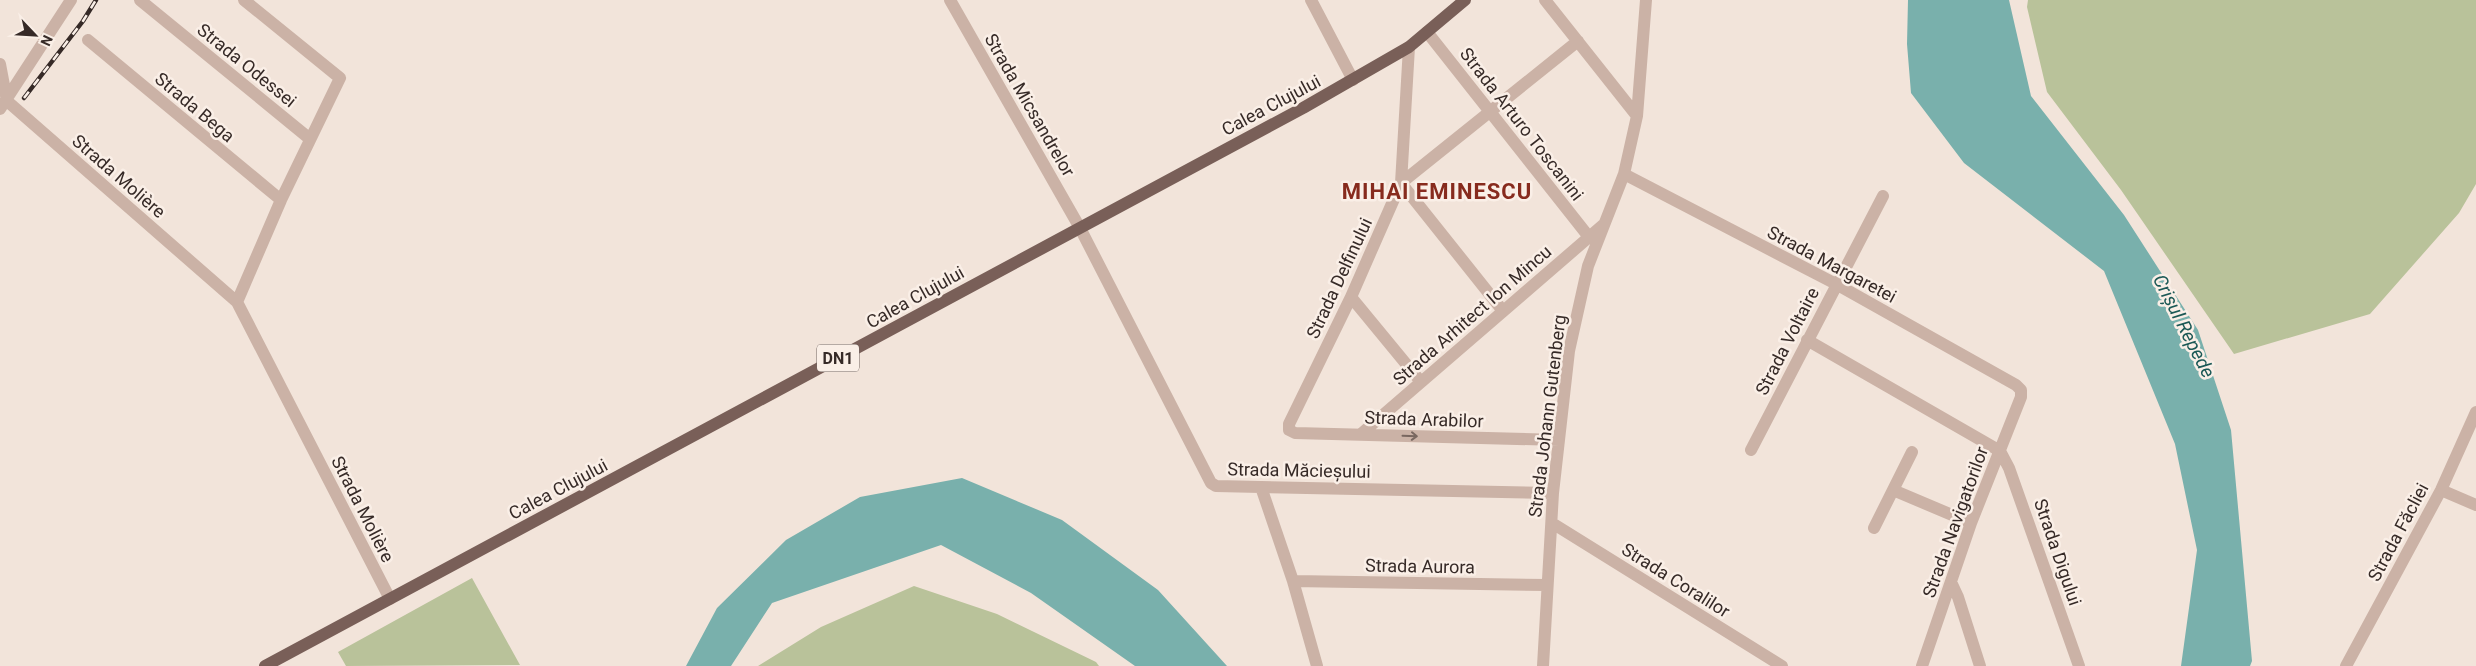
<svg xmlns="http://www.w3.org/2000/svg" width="2476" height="666" font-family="Roboto,sans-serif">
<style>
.green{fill:#b9c29a}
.water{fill:#79b0ac}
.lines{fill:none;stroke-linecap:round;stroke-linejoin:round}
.minor{stroke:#cbb2a6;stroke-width:12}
.major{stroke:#795f58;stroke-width:12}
.rail-casing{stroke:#362a27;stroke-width:4.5}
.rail{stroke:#faefe7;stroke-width:2.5;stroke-dasharray:8;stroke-linecap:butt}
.oneway{stroke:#796760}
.labels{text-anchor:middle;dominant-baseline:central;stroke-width:5;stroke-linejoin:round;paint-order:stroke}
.shield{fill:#faefe7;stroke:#716561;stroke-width:1}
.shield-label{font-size:16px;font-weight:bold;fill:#362a27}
.street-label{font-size:18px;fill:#362a27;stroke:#faefe7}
.water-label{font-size:19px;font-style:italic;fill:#1c5956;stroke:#faefe7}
.district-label{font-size:22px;font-weight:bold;letter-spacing:1px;fill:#872b1e;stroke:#faefe7}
</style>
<rect width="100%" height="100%" fill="#f2e4da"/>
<path class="green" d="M 2028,0 L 2476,0 L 2476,184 L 2459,213 L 2370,314 L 2234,354 L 2121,190 L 2047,92 L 2027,7 Z
M 472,578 L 520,665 L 346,666 L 338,652 Z
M 914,586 L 997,614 L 1096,662 L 1099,666 L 758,666 L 821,627 Z"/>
<path class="water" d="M 1908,0 L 2009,0 L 2031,96 L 2124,215 L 2198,330 L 2231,430 L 2252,661 L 2250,666 L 2181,666 L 2197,550 L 2175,444 L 2104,271 L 1964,163 L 1911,93 L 1907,44 Z
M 962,478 L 1062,520 L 1158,590 L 1227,666 L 1135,666 L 1031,593 L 941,545 L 772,603 L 731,666 L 686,666 L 717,608 L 786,540 L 860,497 Z"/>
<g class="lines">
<path class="minor" d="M 140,0 L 310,139
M 950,0 L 1080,228 L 1211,483 L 1216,486 L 1261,487 L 1553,493
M 1311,0 L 1353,80
M 1545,0 L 1637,116
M 1427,32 L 1589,237
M 88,40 L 281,200
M 1409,47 L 1401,183 L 1351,297 L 1289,424 L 1289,430 L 1295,433 L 1559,440
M 0,64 L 7,101 L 237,302 L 390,599
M 0,109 L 71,0
M 1624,174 L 1836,284 L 2016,385 L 2021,390 L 2021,397 L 1971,523 L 1922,666
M 1401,183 L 1578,41
M 1401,183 L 1503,311
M 1351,297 L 1421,382
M 237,302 L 281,200 L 340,78 L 244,0
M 1807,340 L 2000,451 L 2009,468 L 2079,666
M 1361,434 L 1603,225
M 1751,450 L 1883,196
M 1261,487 L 1293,581 L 1317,666
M 1893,490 L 1971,523
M 2441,490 L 2476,505
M 1552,523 L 1782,666
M 1874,528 L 1912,452
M 1293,581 L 1547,585
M 1951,582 L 1958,597 L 1980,666
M 1543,666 L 1553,493 L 1569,351 L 1588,266 L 1624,174 L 1637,116 L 1646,0
M 2346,666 L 2441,490 L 2476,412"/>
<path class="major" d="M 265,666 L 1303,108 L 1409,47 L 1465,0"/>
<defs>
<path id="rail" d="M 24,98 L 83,21 L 96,0"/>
</defs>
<use href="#rail" class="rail-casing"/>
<use href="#rail" class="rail"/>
</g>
<defs><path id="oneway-shaft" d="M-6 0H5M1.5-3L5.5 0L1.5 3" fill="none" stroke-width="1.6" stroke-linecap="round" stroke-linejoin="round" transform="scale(1.25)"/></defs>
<use class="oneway" href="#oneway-shaft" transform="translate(1410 436) rotate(2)"/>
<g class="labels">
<rect class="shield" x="817" y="344.5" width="42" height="27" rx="4"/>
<g class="shield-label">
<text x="838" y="358">DN1</text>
</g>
<g class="street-label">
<text transform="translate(247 65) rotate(39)">Strada Odessei</text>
<text transform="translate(1030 105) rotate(60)">Strada Micsandrelor</text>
<text transform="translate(1271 105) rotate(-28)">Calea Clujului</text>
<text transform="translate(195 107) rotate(40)">Strada Bega</text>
<text transform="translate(1522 124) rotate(52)">Strada Arturo Toscanini</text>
<text transform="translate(119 176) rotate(41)">Strada Molière</text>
<text transform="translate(1832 264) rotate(28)">Strada Margaretei</text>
<text transform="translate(1339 278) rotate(-65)">Strada Delfinului</text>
<text transform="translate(915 297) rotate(-29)">Calea Clujului</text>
<text transform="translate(1472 315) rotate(-41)">Strada Arhitect Ion Mincu</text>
<text transform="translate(1787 341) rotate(-63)">Strada Voltaire</text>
<text transform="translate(1547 416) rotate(-83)">Strada Johann Gutenberg</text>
<text transform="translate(1424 419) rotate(2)">Strada Arabilor</text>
<text transform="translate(1299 470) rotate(1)">Strada Măcieșului</text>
<text transform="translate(558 489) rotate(-28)">Calea Clujului</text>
<text transform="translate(363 509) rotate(63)">Strada Molière</text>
<text transform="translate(1955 522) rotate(-70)">Strada Navigatorilor</text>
<text transform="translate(2398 532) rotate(-62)">Strada Făcliei</text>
<text transform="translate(2058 552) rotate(71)">Strada Digului</text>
<text transform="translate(1420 566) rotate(1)">Strada Aurora</text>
<text transform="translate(1676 580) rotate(32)">Strada Coralilor</text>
</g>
<g class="water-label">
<text transform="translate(2184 326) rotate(63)">Crișul Repede</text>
</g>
<g class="district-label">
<text x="1437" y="191">MIHAI EMINESCU</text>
</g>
</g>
<g transform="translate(35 35) rotate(115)" stroke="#faefe7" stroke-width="4" paint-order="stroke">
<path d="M0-4L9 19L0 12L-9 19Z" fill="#362a27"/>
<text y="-8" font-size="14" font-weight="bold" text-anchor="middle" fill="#362a27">N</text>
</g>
</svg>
